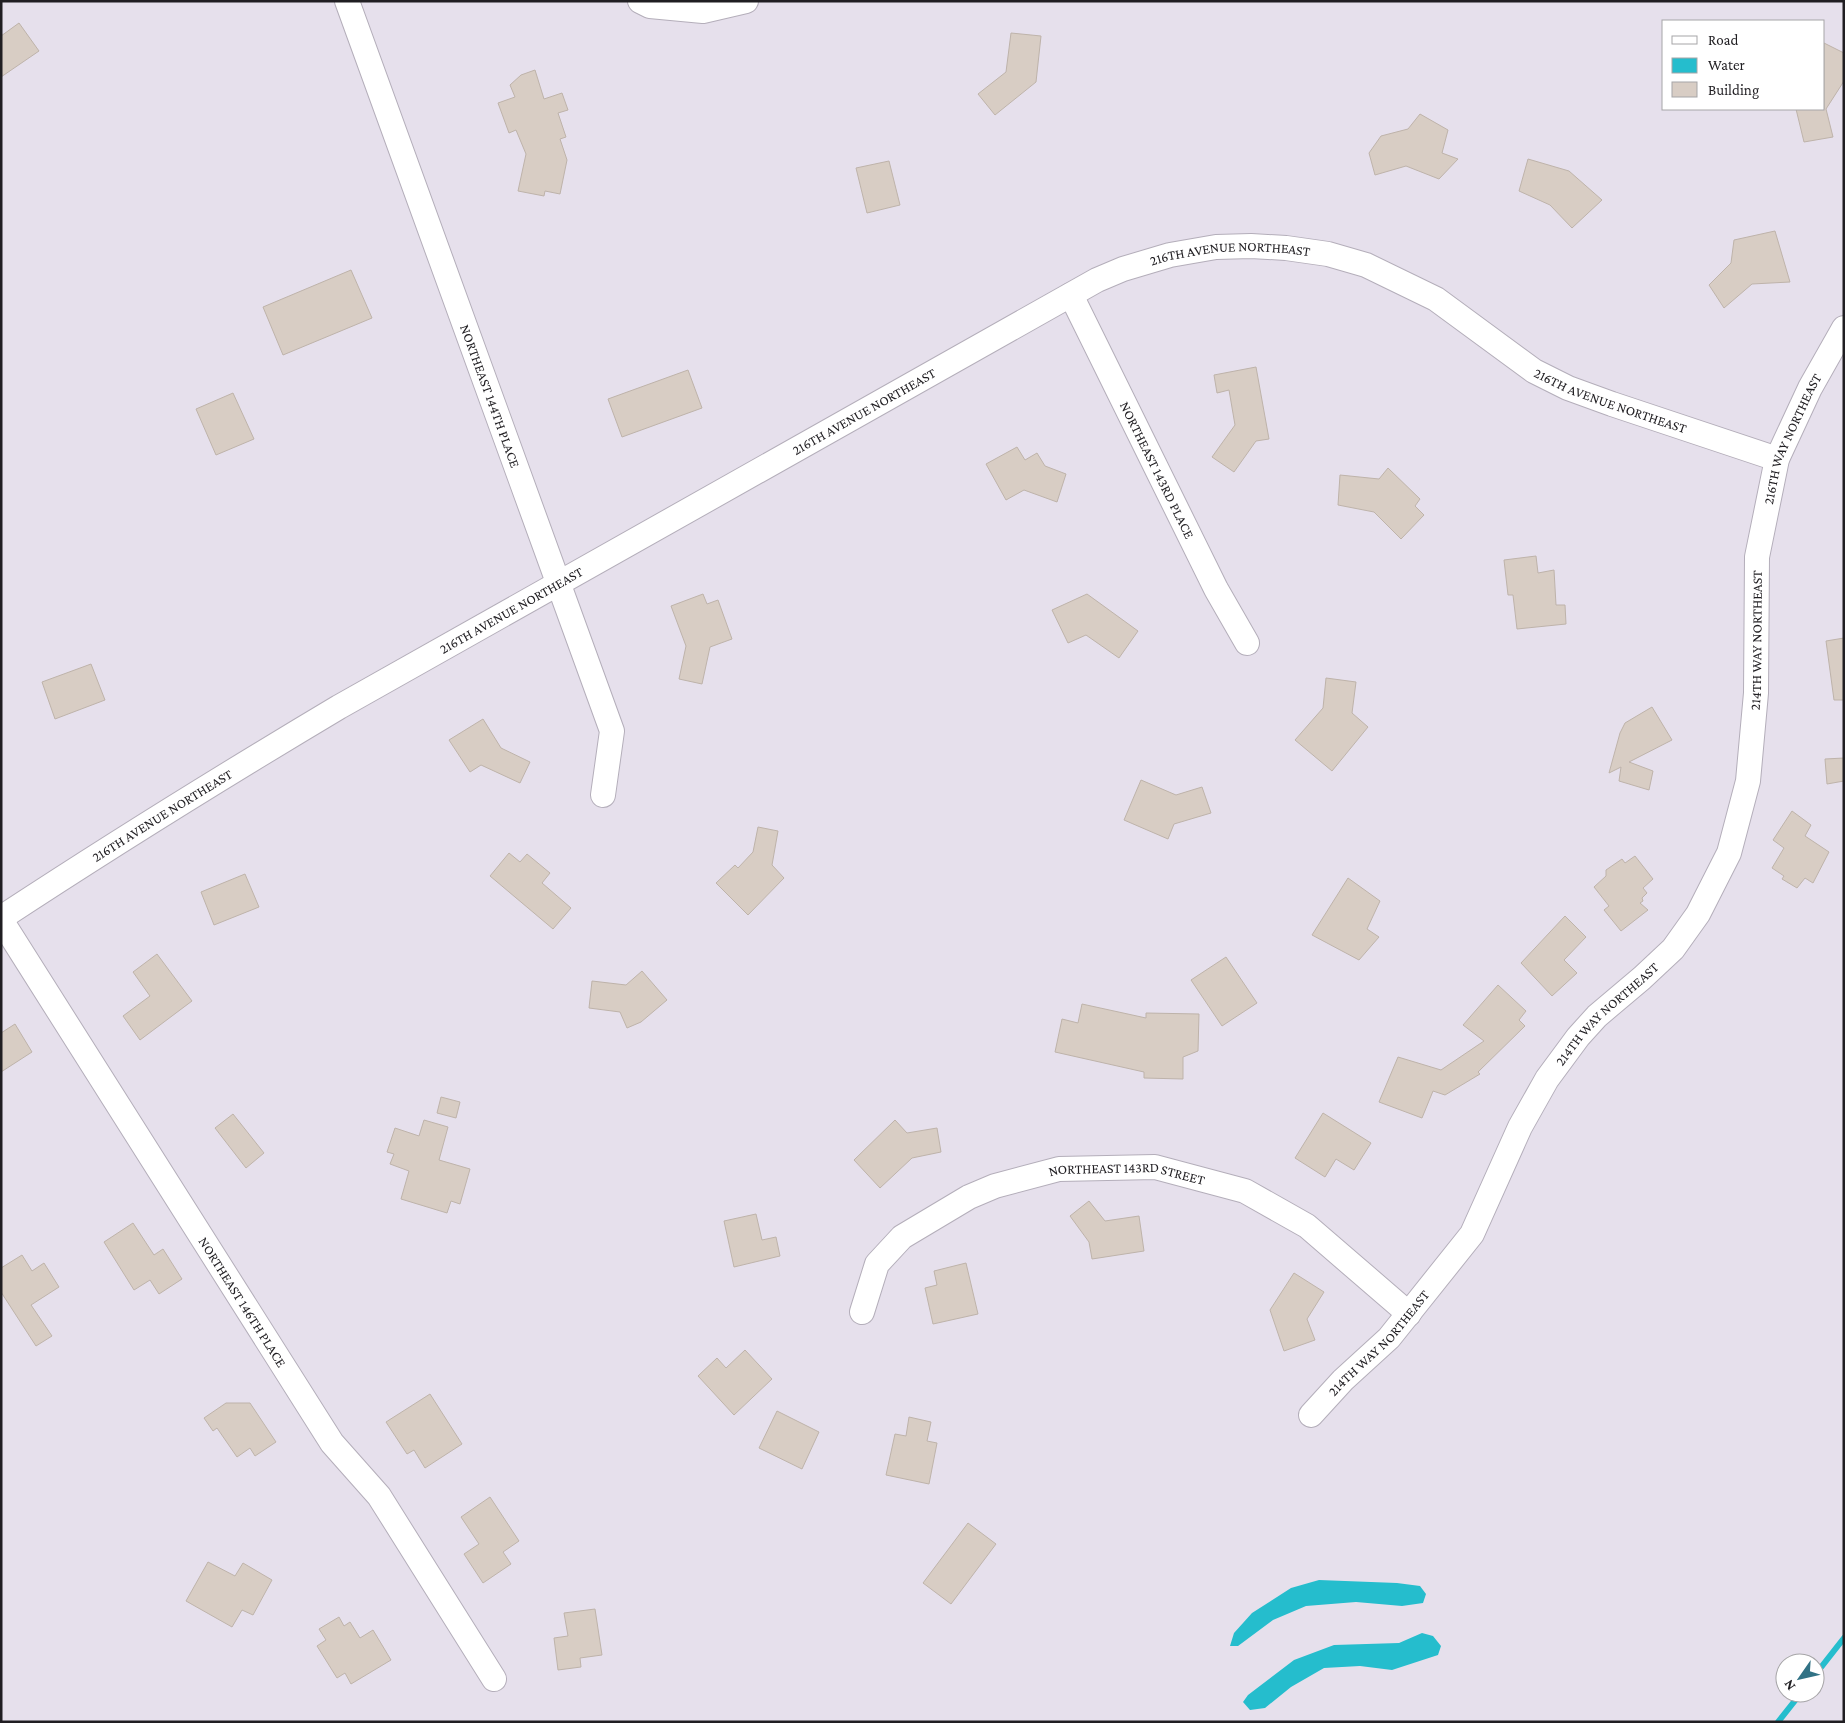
<svg xmlns="http://www.w3.org/2000/svg" width="1845" height="1723" font-family="'Crimson Pro',serif">
<style>
.water{fill:#25bdcd}
.lines{fill:none;stroke-linecap:round;stroke-linejoin:round}
.stream{stroke:#25bdcd;stroke-width:6}
.building{fill:#d8cdc4;stroke:#beb3aa}
.minor-casing{stroke:#b4aeba;stroke-width:26}
.minor{stroke:#fff;stroke-width:24}
.labels{text-anchor:middle;dominant-baseline:central;stroke-width:4;stroke-linejoin:round;paint-order:stroke}
.street-label{font-size:14px;fill:#201e22;stroke:#fff}
</style>
<rect width="100%" height="100%" fill="#e6e0ec"/>
<path class="water" d="M 1319,1580 L 1397,1583 L 1420,1586 L 1426,1594 L 1423,1603 L 1402,1606 L 1356,1602 L 1306,1606 L 1273,1620 L 1238,1646 L 1230,1646 L 1234,1633 L 1252,1613 L 1291,1588 Z
M 1422,1633 L 1433,1636 L 1441,1646 L 1438,1655 L 1392,1670 L 1360,1666 L 1324,1668 L 1291,1687 L 1265,1708 L 1250,1710 L 1243,1702 L 1248,1695 L 1294,1660 L 1334,1645 L 1399,1643 Z"/>
<g class="lines">
<path class="stream" d="M 1815,1675 L 1844,1638
M 1778,1722 L 1801,1693"/>
</g>
<path class="building" d="M 19,23 L 39,51 L 1,77 L 1,36 Z
M 1011,33 L 1041,36 L 1036,82 L 995,115 L 978,94 L 1006,72 Z
M 1824,43 L 1844,53 L 1844,81 L 1826,109 L 1833,137 L 1804,142 L 1796,109 L 1824,109 Z
M 535,70 L 544,99 L 562,93 L 568,110 L 558,113 L 566,137 L 560,139 L 567,160 L 560,194 L 545,191 L 544,196 L 518,191 L 526,154 L 516,130 L 509,133 L 498,103 L 515,97 L 510,85 L 521,75 Z
M 1420,114 L 1448,130 L 1442,153 L 1458,159 L 1439,179 L 1406,166 L 1375,175 L 1369,153 L 1381,136 L 1408,129 Z
M 1528,159 L 1569,171 L 1602,200 L 1572,228 L 1550,205 L 1519,191 Z
M 889,161 L 900,205 L 867,213 L 856,168 Z
M 1775,231 L 1790,282 L 1752,284 L 1724,308 L 1709,285 L 1731,263 L 1734,240 Z
M 351,270 L 372,318 L 283,355 L 263,307 Z
M 1256,367 L 1269,439 L 1256,441 L 1234,472 L 1212,457 L 1235,425 L 1229,390 L 1217,393 L 1214,375 Z
M 688,370 L 702,408 L 622,437 L 608,399 Z
M 233,393 L 254,439 L 216,455 L 196,409 Z
M 1017,447 L 1025,460 L 1037,453 L 1045,466 L 1066,474 L 1057,502 L 1024,490 L 1006,500 L 986,464 Z
M 1388,468 L 1420,499 L 1415,506 L 1424,515 L 1401,539 L 1374,512 L 1338,505 L 1340,475 L 1379,479 Z
M 1536,556 L 1538,573 L 1554,570 L 1556,605 L 1565,605 L 1566,624 L 1517,629 L 1513,595 L 1508,595 L 1504,560 Z
M 703,594 L 707,604 L 718,600 L 732,639 L 710,647 L 702,684 L 679,679 L 686,646 L 671,606 Z
M 1087,594 L 1138,631 L 1119,658 L 1086,635 L 1068,643 L 1052,610 Z
M 1844,638 L 1844,700 L 1834,700 L 1826,641 Z
M 91,664 L 105,700 L 55,719 L 42,682 Z
M 1326,678 L 1356,682 L 1352,713 L 1368,727 L 1332,771 L 1295,740 L 1323,708 Z
M 1652,707 L 1672,740 L 1629,762 L 1653,771 L 1649,790 L 1619,781 L 1621,767 L 1609,773 L 1620,733 L 1625,723 Z
M 483,719 L 501,748 L 530,762 L 520,783 L 481,765 L 470,772 L 449,740 Z
M 1844,758 L 1844,781 L 1827,784 L 1825,759 Z
M 1141,780 L 1176,795 L 1202,787 L 1211,813 L 1174,824 L 1168,839 L 1124,820 Z
M 1792,811 L 1811,825 L 1805,836 L 1829,852 L 1813,883 L 1805,878 L 1797,888 L 1782,879 L 1784,876 L 1772,868 L 1784,848 L 1773,840 Z
M 758,827 L 778,831 L 772,865 L 784,878 L 748,915 L 716,883 L 735,865 L 738,868 L 753,852 Z
M 509,853 L 520,862 L 527,854 L 550,873 L 542,883 L 571,908 L 553,929 L 490,876 Z
M 1635,856 L 1653,879 L 1643,888 L 1647,893 L 1642,898 L 1643,901 L 1640,903 L 1648,910 L 1621,931 L 1604,910 L 1609,906 L 1594,887 L 1606,876 L 1606,870 L 1622,859 L 1625,863 Z
M 245,874 L 259,907 L 214,925 L 201,892 Z
M 1348,878 L 1380,901 L 1367,929 L 1379,937 L 1359,960 L 1312,935 Z
M 1565,916 L 1586,937 L 1564,960 L 1577,973 L 1552,996 L 1521,963 Z
M 157,954 L 192,1001 L 140,1040 L 123,1016 L 150,996 L 133,972 Z
M 1226,957 L 1257,1003 L 1222,1026 L 1191,980 Z
M 642,971 L 667,1000 L 641,1022 L 627,1028 L 620,1012 L 589,1008 L 592,981 L 626,985 Z
M 1498,985 L 1526,1011 L 1519,1020 L 1525,1026 L 1478,1072 L 1480,1074 L 1445,1095 L 1433,1091 L 1422,1118 L 1379,1102 L 1398,1057 L 1441,1070 L 1484,1041 L 1463,1025 Z
M 1082,1004 L 1146,1018 L 1146,1013 L 1199,1014 L 1198,1051 L 1183,1057 L 1183,1079 L 1144,1078 L 1144,1072 L 1055,1052 L 1062,1019 L 1078,1023 Z
M 15,1024 L 32,1052 L 1,1072 L 1,1033 Z
M 441,1097 L 460,1102 L 456,1118 L 437,1113 Z
M 1323,1113 L 1371,1143 L 1354,1170 L 1336,1159 L 1325,1177 L 1295,1158 Z
M 233,1114 L 264,1153 L 246,1168 L 215,1128 Z
M 424,1120 L 448,1127 L 439,1160 L 470,1169 L 460,1204 L 451,1201 L 447,1213 L 401,1199 L 409,1171 L 390,1164 L 394,1154 L 387,1152 L 395,1128 L 419,1136 Z
M 895,1120 L 907,1133 L 937,1128 L 941,1152 L 912,1158 L 880,1188 L 854,1160 Z
M 1089,1201 L 1105,1221 L 1139,1216 L 1144,1251 L 1092,1259 L 1089,1242 L 1070,1216 Z
M 756,1214 L 762,1240 L 776,1237 L 780,1256 L 734,1267 L 724,1221 Z
M 133,1223 L 154,1255 L 163,1249 L 182,1279 L 159,1294 L 150,1280 L 134,1290 L 104,1242 Z
M 22,1255 L 32,1271 L 44,1263 L 59,1287 L 31,1305 L 52,1336 L 36,1346 L 1,1292 L 1,1268 Z
M 966,1263 L 978,1314 L 933,1324 L 925,1288 L 937,1285 L 934,1271 Z
M 1294,1273 L 1324,1292 L 1307,1319 L 1315,1340 L 1284,1351 L 1270,1310 Z
M 745,1350 L 772,1379 L 734,1415 L 698,1376 L 717,1358 L 726,1368 Z
M 430,1394 L 462,1444 L 425,1468 L 414,1450 L 407,1454 L 386,1422 Z
M 226,1403 L 250,1403 L 276,1442 L 255,1456 L 250,1448 L 237,1457 L 217,1428 L 213,1431 L 204,1418 Z
M 777,1411 L 819,1432 L 802,1469 L 759,1448 Z
M 909,1417 L 931,1422 L 927,1441 L 937,1443 L 929,1484 L 886,1475 L 895,1434 L 906,1436 Z
M 490,1497 L 519,1541 L 503,1552 L 511,1564 L 483,1583 L 464,1554 L 479,1544 L 461,1517 Z
M 968,1523 L 996,1544 L 951,1604 L 923,1583 Z
M 208,1562 L 235,1576 L 243,1563 L 272,1580 L 253,1615 L 242,1610 L 232,1627 L 186,1601 Z
M 595,1609 L 602,1655 L 580,1658 L 581,1667 L 558,1670 L 554,1638 L 568,1636 L 564,1613 Z
M 339,1617 L 344,1626 L 350,1622 L 360,1638 L 373,1630 L 391,1660 L 351,1684 L 345,1673 L 337,1678 L 317,1646 L 326,1640 L 319,1629 Z"/>
<g class="lines">
<defs>
<g id="minor">
<path id="s1" d="M 347,1 L 612,731 L 603,795"/>
<path d="M 640,1 L 650,6 L 703,11 L 746,1"/>
<path id="s2" d="M 1071,295 L 1216,589 L 1247,643"/>
<path id="s3" d="M 1,918 C 112,845 225,775 339,707 L 1097,280 L 1123,269 L 1170,255 L 1216,247 L 1251,246 L 1286,248 L 1328,254 L 1366,265 L 1436,299 L 1534,371 L 1568,388 L 1612,404 L 1777,459"/>
<path id="s4" d="M 1,920 L 332,1443 L 379,1496 L 494,1679"/>
<path id="s5" d="M 862,1312 L 877,1264 L 902,1237 L 969,1197 L 995,1186 L 1059,1169 L 1155,1167 L 1245,1191 L 1307,1226 L 1409,1314"/>
<path id="s6" d="M 1311,1415 L 1343,1380 L 1389,1338 L 1472,1234 L 1520,1127 L 1547,1079 L 1578,1037 L 1597,1016 L 1642,978 L 1673,949 L 1698,914 L 1729,853 L 1748,781 L 1756,693 L 1757,557 L 1777,459 L 1810,388 L 1844,328"/>
</g>
</defs>
<use href="#minor" class="minor-casing"/>
<use href="#minor" class="minor"/>
</g>
<g class="labels">
<g class="street-label">
<text stroke="none"><textPath href="#s3" startOffset="1406">216TH AVENUE NORTHEAST</textPath></text>
<text stroke="none"><textPath href="#s1" startOffset="420">NORTHEAST 144TH PLACE</textPath></text>
<text stroke="none"><textPath href="#s3" startOffset="1826">216TH AVENUE NORTHEAST</textPath></text>
<text stroke="none"><textPath href="#s3" startOffset="1001">216TH AVENUE NORTHEAST</textPath></text>
<text stroke="none"><textPath href="#s6" startOffset="1131">216TH WAY NORTHEAST</textPath></text>
<text stroke="none"><textPath href="#s2" startOffset="195">NORTHEAST 143RD PLACE</textPath></text>
<text stroke="none"><textPath href="#s3" startOffset="596">216TH AVENUE NORTHEAST</textPath></text>
<text stroke="none"><textPath href="#s6" startOffset="924">214TH WAY NORTHEAST</textPath></text>
<text stroke="none"><textPath href="#s3" startOffset="191">216TH AVENUE NORTHEAST</textPath></text>
<text stroke="none"><textPath href="#s6" startOffset="504">214TH WAY NORTHEAST</textPath></text>
<text stroke="none"><textPath href="#s5" startOffset="328">NORTHEAST 143RD STREET</textPath></text>
<text stroke="none"><textPath href="#s4" startOffset="452">NORTHEAST 146TH PLACE</textPath></text>
<text stroke="none"><textPath href="#s6" startOffset="99">214TH WAY NORTHEAST</textPath></text>
</g>
</g>
<rect width="1845" height="1723" fill="none" stroke="#201e22" stroke-width="5"/>
<rect x="1662" y="20" width="162" height="90" fill="#ffffff" stroke="#a6a5a7"/>
<rect x="1672" y="36" width="25" height="8" fill="#ffffff" stroke="#a6a5a7"/>
<text x="1708" y="45" font-size="15" fill="#201e22">Road</text>
<rect x="1672" y="58" width="25" height="15" fill="#25bdcd" stroke="#a6a5a7"/>
<text x="1708" y="70" font-size="15" fill="#201e22">Water</text>
<rect x="1672" y="82" width="25" height="15" fill="#d8cdc4" stroke="#a6a5a7"/>
<text x="1708" y="95" font-size="15" fill="#201e22">Building</text>
<g transform="translate(1800 1678) rotate(236)"><circle r="24" fill="#ffffff" stroke="#a6a5a7"/>
<path d="M0-4L9 19L0 12L-9 19Z" fill="#317285"/>
<text y="-8" font-size="14" font-weight="bold" text-anchor="middle" fill="#201e22">N</text>
</g>
</svg>
